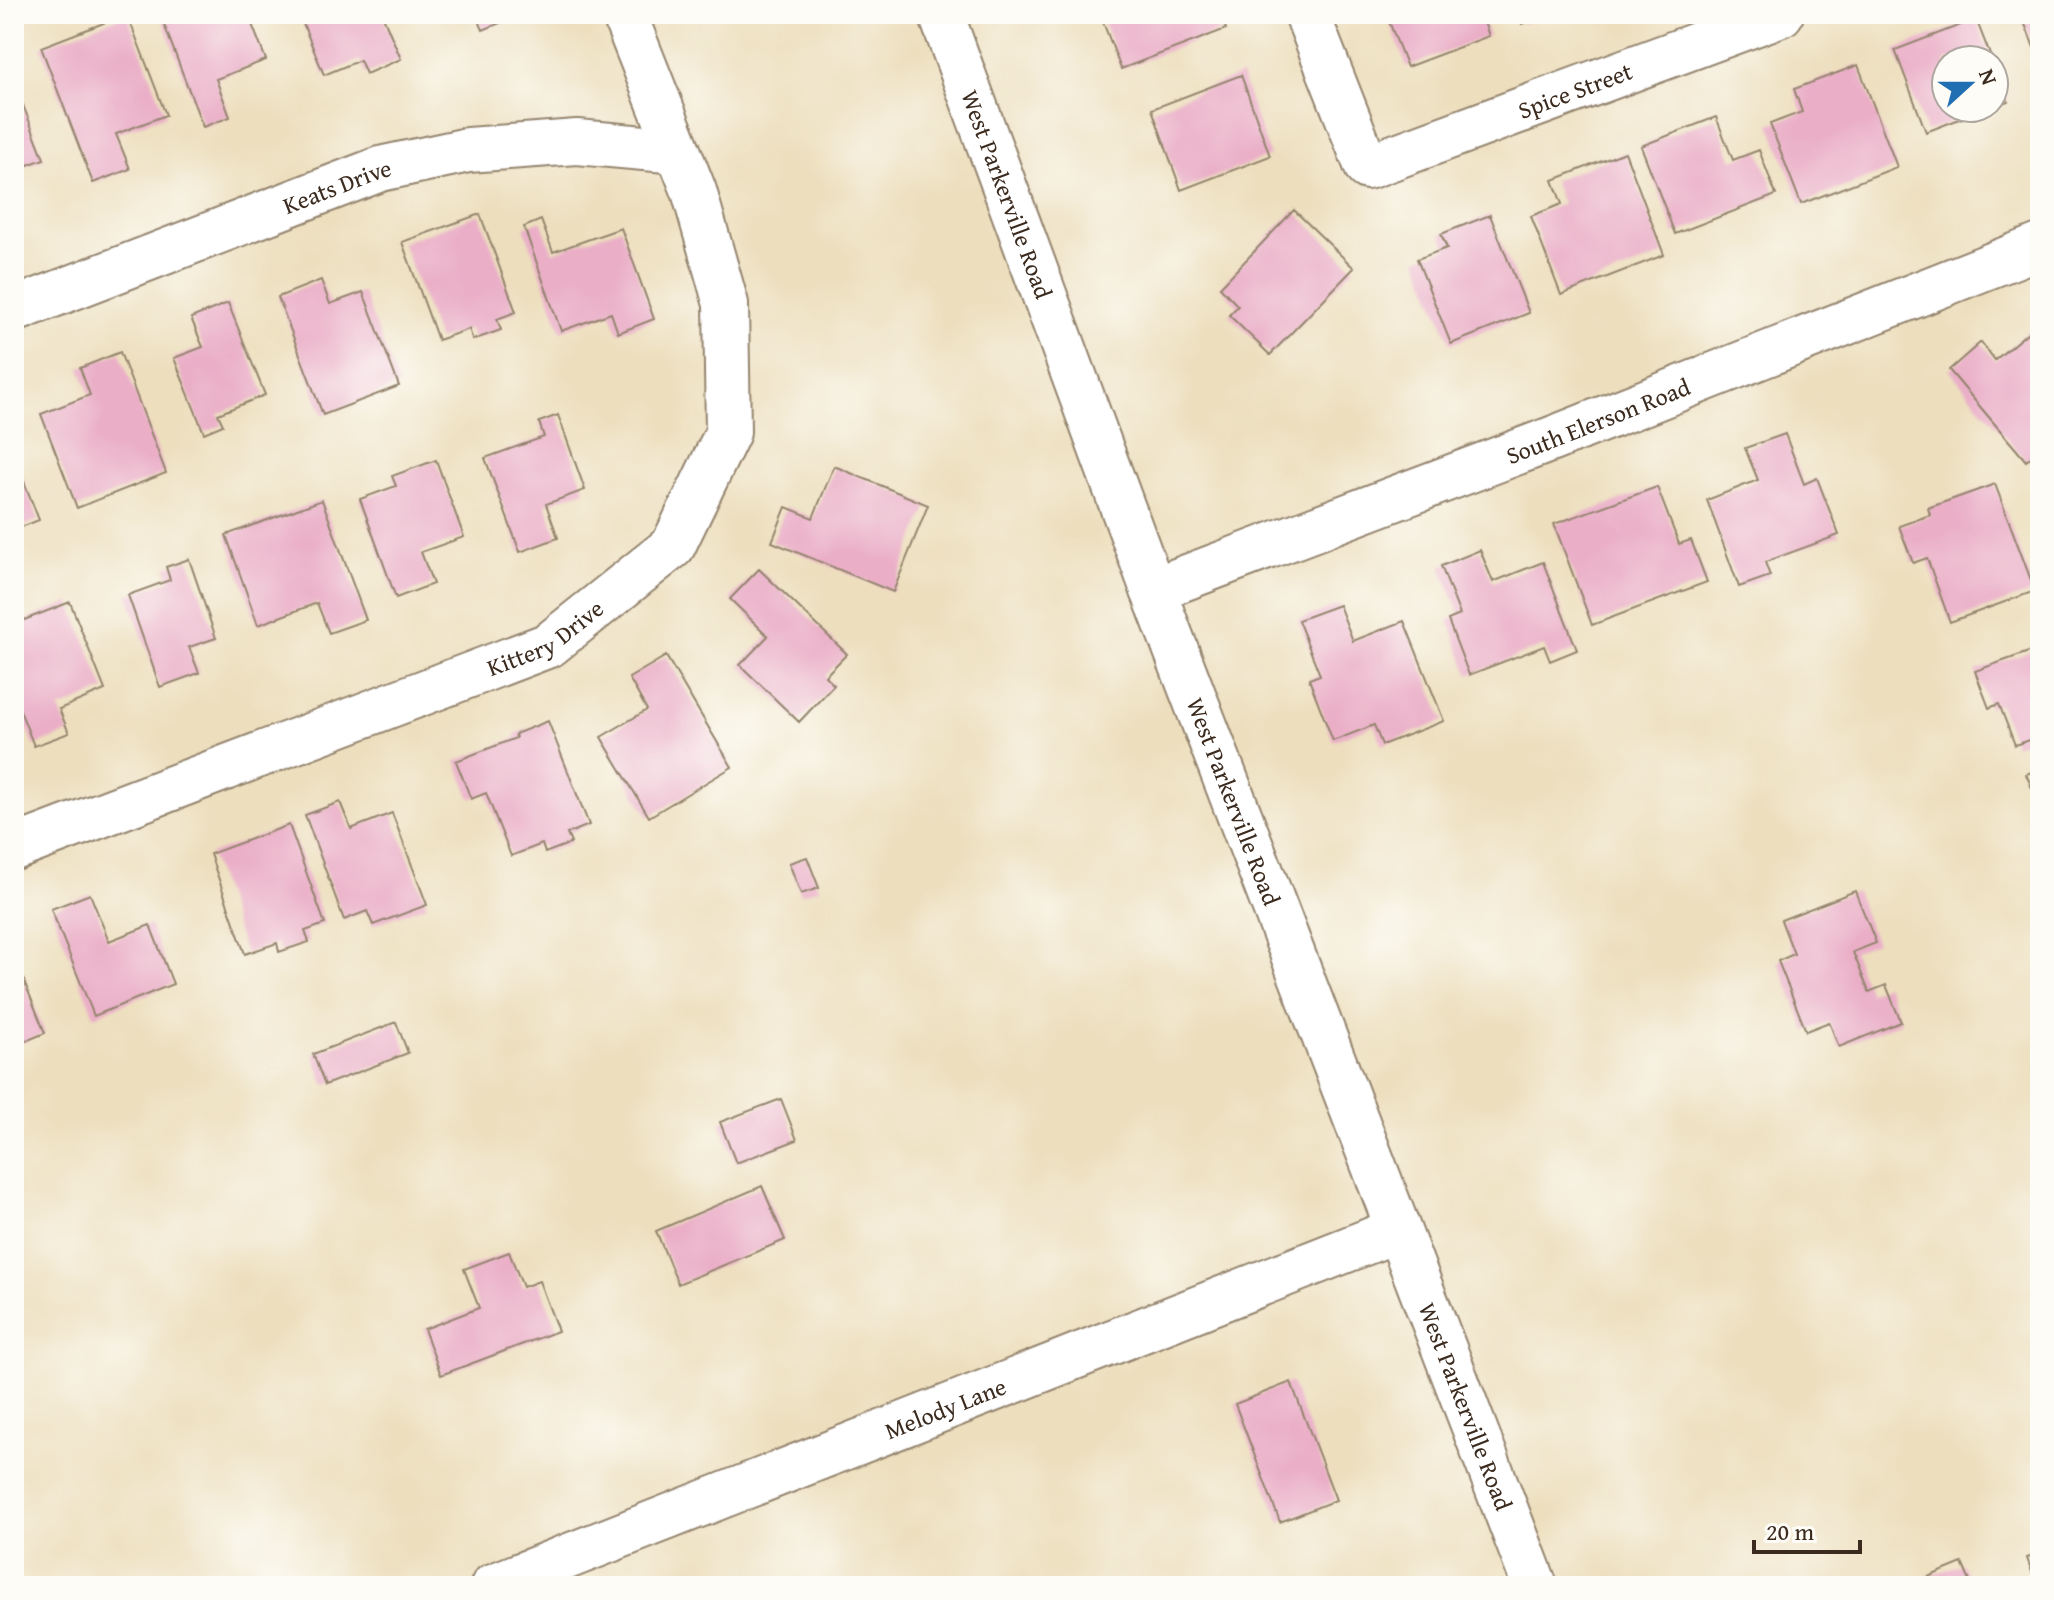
<svg xmlns="http://www.w3.org/2000/svg" width="2054" height="1600" font-family="'Gentium Book Plus',serif">
<style>
.building{fill:#eaafc7}
.lines{fill:none;stroke-linecap:round;stroke-linejoin:round}
.minor-casing{stroke:#94846e;stroke-width:48}
.major-casing{stroke:#94846e;stroke-width:48}
.minor{stroke:#fff;stroke-width:44}
.major{stroke:#fff;stroke-width:44}
.labels{text-anchor:middle;dominant-baseline:central;stroke-width:7;stroke-linejoin:round;paint-order:stroke}
.street-label{font-size:24px;fill:#3b2a1e;stroke:#fdfcf7}
</style>
<rect width="100%" height="100%" fill="#fdfcf7"/>
<filter id="ink" filterUnits="userSpaceOnUse"><feTurbulence type="fractalNoise" baseFrequency=".0125" numOctaves="2"/><feDisplacementMap in="SourceGraphic" scale="16" xChannelSelector="R" yChannelSelector="G"/><feConvolveMatrix kernelMatrix="1 2 1 2 8 2 1 2 1" color-interpolation-filters="sRGB"/></filter>
<filter id="wash" filterUnits="userSpaceOnUse"><feTurbulence type="fractalNoise" baseFrequency=".006" numOctaves="4" result="noise"/><feDisplacementMap in="SourceGraphic" scale="32" xChannelSelector="R" yChannelSelector="G"/><feGaussianBlur stdDeviation="1.8" result="paint"/><feColorMatrix in="noise" values="0 0 0 0 0 0 0 0 0 0 0 0 0 0 0 0 0 1.4 0 .05"/><feComposite in="paint" operator="in"/></filter>
<g filter="url(#wash)">
<rect width="100%" height="100%" fill="#eddfbe"/>
<g id="blocks">
<path class="building" d="M 127,14 L 166,115 L 116,134 L 130,169 L 93,183 L 41,47 Z
M 176,14 L 248,14 L 266,60 L 216,79 L 230,117 L 203,127 L 162,19 Z
M 299,14 L 382,14 L 401,59 L 366,74 L 360,60 L 324,75 Z
M 476,14 L 522,14 L 483,30 Z
M 1100,14 L 1220,14 L 1226,29 L 1121,69 Z
M 1386,14 L 1481,14 L 1489,36 L 1407,67 Z
M 1519,14 L 1548,14 L 1522,24 Z
M 2021,14 L 2040,14 L 2040,63 Z
M 1976,19 L 1992,60 L 1946,60 L 1946,108 L 1988,108 L 1926,132 L 1895,50 Z
M 1858,65 L 1897,167 L 1801,204 L 1770,124 L 1802,112 L 1794,89 Z
M 1994,66 L 2008,101 L 1994,106 Z
M 1241,75 L 1270,156 L 1181,190 L 1152,109 Z
M 14,82 L 44,159 L 14,170 Z
M 1716,117 L 1733,160 L 1759,150 L 1776,195 L 1675,234 L 1641,146 Z
M 1625,152 L 1664,255 L 1561,295 L 1531,216 L 1562,204 L 1553,180 Z
M 1294,210 L 1354,268 L 1270,355 L 1229,315 L 1238,306 L 1220,287 Z
M 480,214 L 516,312 L 497,319 L 501,330 L 473,340 L 469,329 L 438,340 L 402,242 Z
M 1490,215 L 1529,313 L 1451,344 L 1417,259 L 1447,248 L 1441,234 Z
M 541,220 L 553,252 L 621,228 L 654,319 L 618,333 L 611,313 L 561,331 L 524,227 Z
M 321,280 L 330,304 L 363,292 L 399,386 L 323,415 L 278,297 Z
M 228,303 L 265,395 L 218,414 L 223,425 L 204,433 L 174,358 L 203,347 L 191,318 Z
M 2040,322 L 2040,449 L 2026,461 L 1949,370 L 1981,342 L 1995,360 Z
M 120,352 L 166,473 L 77,508 L 41,414 L 90,395 L 80,368 Z
M 558,415 L 585,490 L 546,504 L 558,538 L 520,552 L 485,458 L 544,437 L 539,422 Z
M 1785,434 L 1804,484 L 1817,478 L 1839,535 L 1765,562 L 1770,576 L 1739,587 L 1707,500 L 1758,480 L 1745,448 Z
M 14,456 L 39,520 L 14,530 Z
M 436,460 L 464,537 L 421,552 L 433,584 L 396,598 L 360,499 L 396,486 L 392,476 Z
M 834,466 L 928,505 L 893,592 L 772,542 L 786,507 L 813,518 Z
M 1995,484 L 2035,591 L 1950,622 L 1927,558 L 1913,563 L 1899,526 L 1930,515 L 1928,508 Z
M 1657,487 L 1679,544 L 1691,540 L 1707,582 L 1592,625 L 1554,524 Z
M 322,500 L 366,620 L 329,633 L 317,603 L 258,625 L 226,535 Z
M 1480,550 L 1493,582 L 1543,562 L 1577,650 L 1550,661 L 1544,646 L 1469,675 L 1448,620 L 1460,615 L 1441,566 Z
M 189,559 L 216,638 L 189,647 L 199,673 L 160,687 L 128,595 L 170,580 L 166,567 Z
M 759,569 L 847,654 L 825,676 L 834,685 L 799,722 L 740,665 L 768,636 L 730,599 Z
M 70,602 L 105,690 L 59,709 L 69,733 L 34,746 L 14,695 L 14,624 Z
M 1339,605 L 1353,641 L 1404,621 L 1444,721 L 1382,745 L 1374,725 L 1333,741 L 1309,679 L 1320,675 L 1298,620 Z
M 2040,648 L 2040,736 L 2015,745 L 1999,704 L 1989,708 L 1975,671 Z
M 666,656 L 732,767 L 649,817 L 601,737 L 647,710 L 629,678 Z
M 548,721 L 589,825 L 567,834 L 571,843 L 545,853 L 542,844 L 511,856 L 486,793 L 471,799 L 456,761 L 516,738 L 515,734 Z
M 2040,769 L 2040,807 L 2026,774 Z
M 340,802 L 351,829 L 392,813 L 427,905 L 373,925 L 367,911 L 344,920 L 305,815 Z
M 289,825 L 325,924 L 305,931 L 309,942 L 279,952 L 277,943 L 245,954 L 210,854 Z
M 807,857 L 819,888 L 801,894 L 789,863 Z
M 1855,891 L 1876,943 L 1853,952 L 1869,992 L 1886,985 L 1901,1022 L 1839,1047 L 1829,1022 L 1806,1031 L 1778,961 L 1794,954 L 1781,920 Z
M 90,894 L 109,941 L 150,925 L 173,984 L 94,1016 L 51,909 Z
M 14,956 L 45,1033 L 16,1045 L 21,1058 L 14,1060 Z
M 396,1022 L 408,1053 L 325,1085 L 313,1054 Z
M 781,1099 L 797,1140 L 736,1163 L 720,1122 Z
M 762,1186 L 785,1240 L 678,1284 L 656,1231 Z
M 509,1252 L 523,1287 L 539,1281 L 558,1331 L 441,1375 L 424,1329 L 479,1308 L 464,1269 Z
M 1291,1382 L 1336,1500 L 1280,1522 L 1235,1404 Z
M 2040,1553 L 2040,1586 L 2037,1586 L 2027,1558 Z
M 1962,1563 L 1972,1586 L 1906,1586 Z"/>
</g>
</g>
<g filter="url(#ink)">
<use href="#blocks" fill-opacity="0" stroke="#94846e" stroke-width="2"/>
<g class="lines">
<defs>
<g id="minor">
<path id="s1" d="M 1307,14 L 1367,167 L 1781,14"/>
<path id="s2" d="M 14,310 L 380,169 L 468,150 L 577,142 L 678,151"/>
<path id="s3" d="M 1153,590 L 1552,439 L 2040,246"/>
<path id="s4" d="M 14,848 L 549,645 L 673,546 L 728,432 L 726,304 L 694,191 L 624,14"/>
<path id="s5" d="M 493,1586 L 1397,1230"/>
</g>
<g id="major">
<path id="s6" d="M 941,14 L 1153,590 L 1535,1586"/>
</g>
</defs>
<use href="#minor" class="minor-casing"/>
<use href="#major" class="major-casing"/>
<use href="#minor" class="minor"/>
<use href="#major" class="major"/>
</g>
</g>
<g class="labels">
<g class="street-label">
<text stroke="none"><textPath href="#s1" startOffset="386">Spice Street</textPath></text>
<text stroke="none"><textPath href="#s2" startOffset="346">Keats Drive</textPath></text>
<text stroke="none"><textPath href="#s6" startOffset="192">West Parkerville Road</textPath></text>
<text stroke="none"><textPath href="#s3" startOffset="476">South Elerson Road</textPath></text>
<text stroke="none"><textPath href="#s4" startOffset="572">Kittery Drive</textPath></text>
<text stroke="none"><textPath href="#s6" startOffset="840">West Parkerville Road</textPath></text>
<text stroke="none"><textPath href="#s6" startOffset="1488">West Parkerville Road</textPath></text>
<text stroke="none"><textPath href="#s5" startOffset="486">Melody Lane</textPath></text>
</g>
</g>
<rect width="2054" height="1600" fill="none" stroke="#fdfcf7" stroke-width="48"/>
<g transform="translate(1970 84) rotate(69)"><circle r="38" fill="#fdfcf7" stroke="#afa8a0" stroke-width="2"/>
<path d="M0-6L14 30L0 20L-14 30Z" fill="#1f6fb2"/>
<text y="-12" font-size="22" font-weight="bold" text-anchor="middle" fill="#3b2a1e">N</text>
</g>
<path d="M1754 1540v12h106v-12" fill="none" stroke="#3b2a1e" stroke-width="4"/>
<text x="1766" y="1540" font-size="24" fill="#3b2a1e" stroke="#fdfcf7" stroke-width="6" paint-order="stroke">20 m</text>
</svg>
